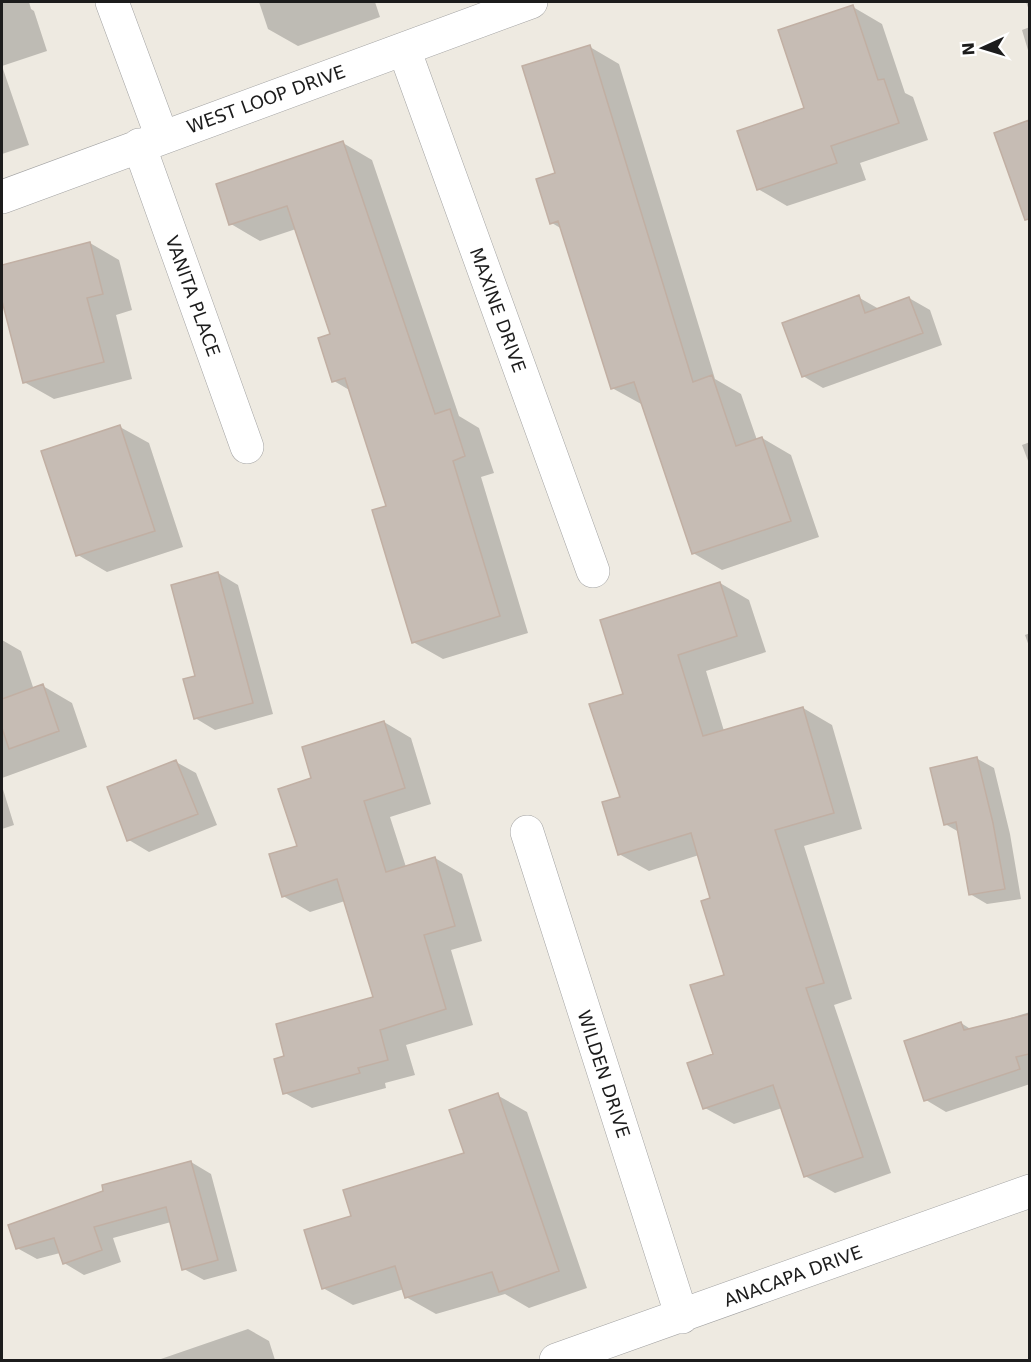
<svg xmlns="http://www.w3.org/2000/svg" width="1031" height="1362" font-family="'DejaVu Sans',sans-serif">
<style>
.shadow{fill:#0003}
.building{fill:#c6bcb4;stroke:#c1afa3;stroke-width:1.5}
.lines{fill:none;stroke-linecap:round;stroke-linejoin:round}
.minor-casing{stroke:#a3a3a3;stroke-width:34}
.minor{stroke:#fff;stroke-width:33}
.labels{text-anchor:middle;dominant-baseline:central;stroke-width:5;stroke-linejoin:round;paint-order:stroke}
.street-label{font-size:18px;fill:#1c1c1c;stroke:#fff}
</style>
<rect width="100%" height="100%" fill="#eeeae1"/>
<path class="shadow" d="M 2,2 L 29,2 L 31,9 L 34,11 L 47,51 L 2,66 L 29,145 L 2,154 Z
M 259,2 L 375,2 L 380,17 L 298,46 L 268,29 Z
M 1026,2 L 1030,2 L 1030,13 Z
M 853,7 L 882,24 L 905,93 L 913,97 L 928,140 L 860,163 L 866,180 L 787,206 L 758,189 L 806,109 Z
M 1030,27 L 1030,57 L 1022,30 Z
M 590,47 L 619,64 L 715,379 L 741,394 L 757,440 L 762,438 L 791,455 L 819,537 L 722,570 L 693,553 L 643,405 L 612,388 L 562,229 L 552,223 L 557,174 Z
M 1030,122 L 1030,179 L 1028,179 L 996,134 Z
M 343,143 L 372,160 L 459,416 L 479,428 L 494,473 L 481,477 L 528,633 L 443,659 L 413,642 L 388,507 L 351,391 L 334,381 L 331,335 L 296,229 L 260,241 L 231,224 Z
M 90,243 L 119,260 L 132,310 L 116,315 L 132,379 L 54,399 L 24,382 L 2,295 L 2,266 Z
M 858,297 L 879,309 L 909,298 L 930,310 L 942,345 L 823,388 L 803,376 Z
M 120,427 L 149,443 L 183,547 L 107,572 L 78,555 Z
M 1030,442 L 1030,466 L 1022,445 Z
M 218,573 L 238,585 L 273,714 L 215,730 L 195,718 Z
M 720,583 L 749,600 L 766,652 L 706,671 L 724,731 L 803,708 L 832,725 L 862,829 L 804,846 L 852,999 L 834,1005 L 891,1173 L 835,1193 L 805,1176 L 782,1108 L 734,1124 L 705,1108 L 726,976 L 712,899 L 699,855 L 649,871 L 619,854 L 625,695 Z
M 1030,633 L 1030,649 L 1025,635 Z
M 2,640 L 21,651 L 34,690 L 43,686 L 72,703 L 87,747 L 2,778 Z
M 384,722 L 411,738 L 431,804 L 390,817 L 406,867 L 435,858 L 462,874 L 482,941 L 451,950 L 473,1025 L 406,1045 L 415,1075 L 385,1083 L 386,1088 L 312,1108 L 285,1093 L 286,1057 L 374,998 L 345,901 L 310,912 L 283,896 L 298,847 L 313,779 Z
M 976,758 L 994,768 L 1010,834 L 1021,899 L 987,904 L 970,894 L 959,832 L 945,824 Z
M 176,762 L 196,773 L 217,825 L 149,852 L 129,840 Z
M 2,786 L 14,825 L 2,829 Z
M 1030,1012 L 1030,1084 L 946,1112 L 926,1100 L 906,1042 L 961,1023 L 972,1030 Z
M 497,1095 L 527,1112 L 587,1288 L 529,1308 L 505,1294 L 436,1314 L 406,1297 L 404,1289 L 353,1305 L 323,1288 L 353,1217 L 466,1154 Z
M 191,1162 L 211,1174 L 237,1271 L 204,1280 L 184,1269 L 171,1222 L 113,1238 L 121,1262 L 84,1275 L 64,1263 L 60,1253 L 37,1259 L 17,1248 Z
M 248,1329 L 269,1341 L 275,1360 L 158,1360 Z"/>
<path class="building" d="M 853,5 L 878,80 L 884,79 L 899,123 L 831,146 L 837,163 L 757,190 L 737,131 L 804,108 L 778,30 Z
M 590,45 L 693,382 L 712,375 L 736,446 L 762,437 L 791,521 L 692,554 L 634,382 L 611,389 L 558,221 L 550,224 L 536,179 L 555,173 L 522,66 Z
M 1029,120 L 1029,219 L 1025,220 L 994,133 Z
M 343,141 L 435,414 L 450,409 L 465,456 L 453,461 L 500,616 L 412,643 L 372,510 L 386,506 L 345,378 L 332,382 L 318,338 L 330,334 L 287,206 L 229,225 L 216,184 Z
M 90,242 L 103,294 L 87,298 L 104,362 L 23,383 L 2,301 L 2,265 Z
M 859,295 L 865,313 L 909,297 L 923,333 L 802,377 L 782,323 Z
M 120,425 L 155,531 L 76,556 L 41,451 Z
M 218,572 L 253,703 L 194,719 L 183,679 L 195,676 L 171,585 Z
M 720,582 L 737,636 L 678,655 L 703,736 L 803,707 L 834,813 L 775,830 L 824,983 L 806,988 L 863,1157 L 804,1177 L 773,1085 L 703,1109 L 687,1063 L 713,1054 L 690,985 L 724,975 L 701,901 L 710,898 L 691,833 L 618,855 L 602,802 L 620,797 L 589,704 L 623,694 L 600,620 Z
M 43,684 L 59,731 L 9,749 L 2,728 L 2,699 Z
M 384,721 L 405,788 L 364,801 L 386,872 L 435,857 L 455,926 L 424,935 L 446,1009 L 380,1030 L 388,1060 L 358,1068 L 360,1073 L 283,1094 L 274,1059 L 284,1056 L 276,1024 L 373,997 L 337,879 L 282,897 L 269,854 L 297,846 L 278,789 L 311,778 L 302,747 Z
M 977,757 L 993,823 L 1005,889 L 969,895 L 956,822 L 944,825 L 930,768 Z
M 176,760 L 198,814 L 127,841 L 107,787 Z
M 1029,1014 L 1029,1054 L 1016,1057 L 1020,1069 L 924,1101 L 904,1041 L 961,1022 L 964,1030 Z
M 498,1093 L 559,1271 L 499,1292 L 492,1272 L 405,1298 L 395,1266 L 322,1289 L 304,1230 L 351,1216 L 343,1190 L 464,1153 L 449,1110 Z
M 191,1161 L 218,1260 L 182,1270 L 166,1207 L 94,1227 L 102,1250 L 63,1264 L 54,1238 L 16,1249 L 8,1225 L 103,1191 L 102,1185 Z"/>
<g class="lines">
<defs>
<path id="minor" d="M 112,2 L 162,137
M 404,49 L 593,571
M 139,145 L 247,447
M 2,197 L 531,2
M 527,832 L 682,1317
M 556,1360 L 1030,1191"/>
</defs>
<use href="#minor" class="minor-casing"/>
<use href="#minor" class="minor"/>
</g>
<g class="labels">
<g class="street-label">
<text transform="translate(266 99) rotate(-20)">WEST LOOP DRIVE</text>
<text transform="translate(193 296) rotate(70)">VANITA PLACE</text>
<text transform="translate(498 310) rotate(70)">MAXINE DRIVE</text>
<text transform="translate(604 1074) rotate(72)">WILDEN DRIVE</text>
<text transform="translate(793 1276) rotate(-20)">ANACAPA DRIVE</text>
</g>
</g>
<rect width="1031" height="1362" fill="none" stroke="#1c1c1c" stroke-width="6"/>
<g transform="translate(983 48) rotate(266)" stroke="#ffffff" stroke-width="4.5" paint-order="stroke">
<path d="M0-4.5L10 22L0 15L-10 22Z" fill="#1c1c1c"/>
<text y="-9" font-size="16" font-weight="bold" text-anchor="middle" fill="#1c1c1c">N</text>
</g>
</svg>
